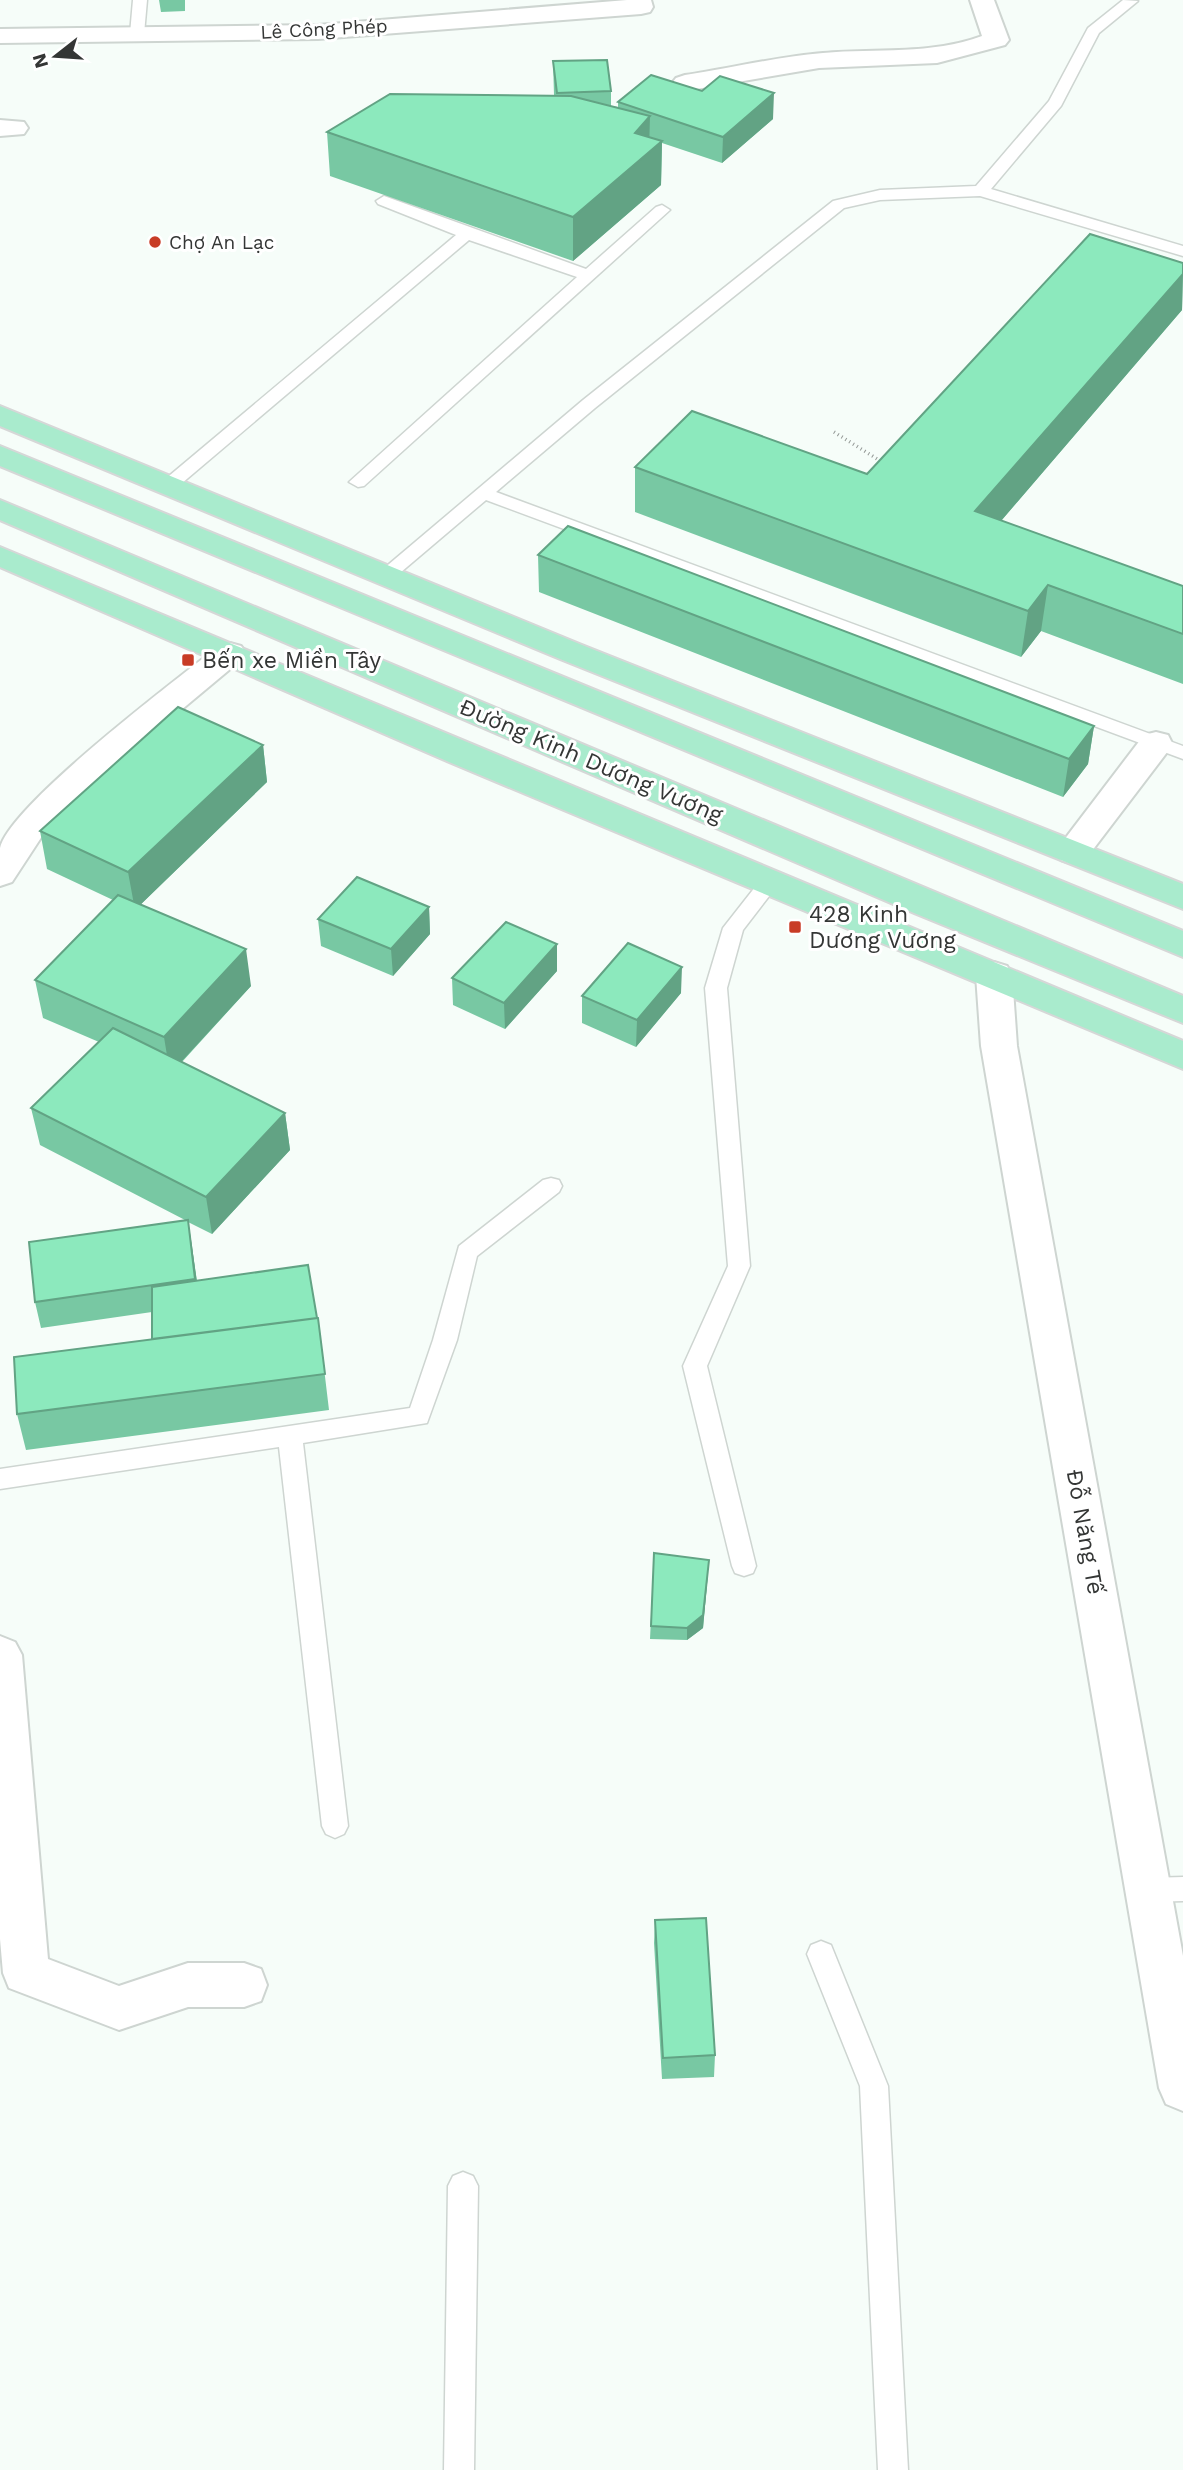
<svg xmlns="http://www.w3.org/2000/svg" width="1183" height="2470" font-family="'Work Sans',sans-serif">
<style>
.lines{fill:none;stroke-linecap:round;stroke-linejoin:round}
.lane-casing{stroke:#ced5d1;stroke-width:3}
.street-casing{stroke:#ced5d1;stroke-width:4}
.primary-casing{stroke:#d6d7d7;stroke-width:4}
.path{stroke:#949996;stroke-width:3.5;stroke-dasharray:1 3.5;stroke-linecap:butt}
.lane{fill:#fff;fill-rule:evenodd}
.street{fill:#fff;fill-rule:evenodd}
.primary{fill:#a9ebcd;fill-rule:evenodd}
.wall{fill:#78c8a3}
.shaded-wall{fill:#62a384}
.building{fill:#8ce9bd;stroke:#62a384;stroke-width:2}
.poi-dot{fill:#c83c26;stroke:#fff;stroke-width:2.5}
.labels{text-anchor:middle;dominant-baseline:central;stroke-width:6;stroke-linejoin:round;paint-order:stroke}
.far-street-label{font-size:19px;fill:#343635;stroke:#fff}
.far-poi-label{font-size:19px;fill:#343635;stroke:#fff;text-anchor:start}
.poi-label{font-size:23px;fill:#343635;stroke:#fff;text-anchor:start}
.street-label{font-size:23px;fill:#343635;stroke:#fff}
</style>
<rect width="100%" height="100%" fill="#f6fdf9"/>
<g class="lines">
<defs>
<path id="lane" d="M 133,0 L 147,0 L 144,34 L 137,38 L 130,34 Z
M 1123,0 L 1138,1 L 1099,33 L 1061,106 L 991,189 L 1183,246 L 1183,256 L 980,196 L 880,200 L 844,208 L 595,408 L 496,492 L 1183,746 L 1183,759 L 486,500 L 394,578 L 382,578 L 379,574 L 382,570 L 583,400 L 833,201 L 880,190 L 976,186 L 1049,101 L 1088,28 Z
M 384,196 L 586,269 L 656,207 L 662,205 L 670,210 L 364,486 L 358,487 L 349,482 L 577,277 L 469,240 L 175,489 L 163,489 L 160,485 L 163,481 L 456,235 L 378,204 L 376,201 Z
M 770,875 L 780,882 L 743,930 L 727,988 L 750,1266 L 707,1366 L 756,1566 L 753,1573 L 744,1576 L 735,1573 L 732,1566 L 683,1366 L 728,1266 L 705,988 L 723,928 L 763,877 Z
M 551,1178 L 559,1180 L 562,1186 L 559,1192 L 477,1256 L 457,1340 L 427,1423 L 303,1443 L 348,1826 L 344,1834 L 335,1838 L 326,1834 L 322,1826 L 279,1447 L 0,1489 L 0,1469 L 410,1408 L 433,1340 L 459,1246 L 543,1180 Z
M 1183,1877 L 1183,1901 L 1148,1902 L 1138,1899 L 1134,1890 L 1138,1881 L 1148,1878 Z
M 821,1941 L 831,1945 L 888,2086 L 908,2470 L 878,2470 L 860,2086 L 807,1954 L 811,1945 Z
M 463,2172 L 473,2176 L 478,2186 L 474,2470 L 444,2470 L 448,2186 L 453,2176 Z"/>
<path id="street" d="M 627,0 L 651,0 L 653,7 L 650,12 L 641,14 L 318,39 L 0,43 L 0,29 L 318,25 Z
M 970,0 L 994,0 L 1009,40 L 1005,45 L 937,63 L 819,68 L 685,91 L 676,88 L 672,83 L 676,78 L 685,75 C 731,68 776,57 823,53 C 877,48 931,55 982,36 Z
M 0,120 L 24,122 L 28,128 L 24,134 L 0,136 Z
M 230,643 L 241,646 L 246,653 L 241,660 L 132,751 L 48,827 L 12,882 L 0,886 C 0,874 0,859 0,848 C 10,805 177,679 219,646 Z
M 1156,732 L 1168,735 L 1172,743 L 1168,751 L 1085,860 L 1073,864 L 1061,860 L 1056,852 L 1061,844 L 1144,735 Z
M 994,962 L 1007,966 L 1012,975 L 1017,1046 L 1183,1956 L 1183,2111 L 1166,2104 L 1159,2088 L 981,1046 L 976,975 L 981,966 Z
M 0,1636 L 15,1642 L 22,1655 L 48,1959 L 119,1986 L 188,1963 L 244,1963 L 261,1969 L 267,1985 L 261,2001 L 244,2007 L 188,2007 L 119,2030 L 9,1988 L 3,1973 L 0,1939 Z"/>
<path id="primary" d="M 0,406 L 582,645 L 1183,884 L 1183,909 L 560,659 L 0,426 Z
M 0,446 L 1183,931 L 1183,957 L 0,466 Z
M 0,500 L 1183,996 L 1183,1023 L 914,913 L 0,520 Z
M 0,547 L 1183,1041 L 1183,1069 L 449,762 L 0,567 Z"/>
</defs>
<use href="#lane" class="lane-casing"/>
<use href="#street" class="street-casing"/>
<use href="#primary" class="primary-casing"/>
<path class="path" d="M 834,432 L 882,462"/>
<use href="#lane" class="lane"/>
<use href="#street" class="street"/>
<use href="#primary" class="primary"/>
</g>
<path class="wall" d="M 159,0 L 185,0 L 185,11 L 161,12 Z
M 553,61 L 611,91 L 611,106 L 618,107 L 618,102 L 773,119 L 722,163 L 662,143 L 661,185 L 573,261 L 330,176 L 327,132 L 554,95 Z
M 1183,263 L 1182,310 L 1001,521 L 1183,586 L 1183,684 L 1041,631 L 1021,657 L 635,512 L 635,467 L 867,474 Z
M 538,555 L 1094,726 L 1088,764 L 1063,797 L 539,592 Z
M 263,745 L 267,782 L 141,904 L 251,986 L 182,1062 L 285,1113 L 290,1150 L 212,1234 L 188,1222 L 197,1281 L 318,1318 L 329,1410 L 26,1450 L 17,1414 L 152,1339 L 152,1312 L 41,1328 L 35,1302 L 185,1220 L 40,1145 L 31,1108 L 99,1042 L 43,1018 L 35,980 L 113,900 L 47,869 L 40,831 Z
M 429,907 L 430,934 L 393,976 L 321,946 L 318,919 Z
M 557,944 L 557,971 L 505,1029 L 453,1005 L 452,978 Z
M 681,993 L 636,1047 L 582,1023 L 582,996 Z
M 654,1553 L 708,1573 L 703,1628 L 687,1640 L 650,1639 Z
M 655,1920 L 715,2055 L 714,2077 L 662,2079 L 654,1943 Z"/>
<path class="shaded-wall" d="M 774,93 L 773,119 L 722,163 L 723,137 Z
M 650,116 L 649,152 L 662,141 L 661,185 L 573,261 L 573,217 L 635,133 Z
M 1183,274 L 1182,310 L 970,557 L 975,511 Z
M 1048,585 L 1041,631 L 1021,657 L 1028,611 Z
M 1094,726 L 1088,764 L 1063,797 L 1069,759 Z
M 263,745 L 267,782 L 135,910 L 128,872 Z
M 429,907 L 430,934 L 393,976 L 391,949 Z
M 557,944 L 557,971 L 505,1029 L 504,1003 Z
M 246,949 L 251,986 L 170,1074 L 164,1037 Z
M 682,967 L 681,993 L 636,1047 L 637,1020 Z
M 285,1113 L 290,1150 L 212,1234 L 206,1197 Z
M 188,1220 L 192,1246 L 200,1305 L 195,1279 Z
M 708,1573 L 703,1628 L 687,1640 L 687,1628 Z"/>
<path class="building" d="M 607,60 L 611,91 L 557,93 L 553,61 Z
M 651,75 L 702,91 L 720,76 L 774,93 L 723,137 L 618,102 Z
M 390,94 L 571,96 L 650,116 L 635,133 L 662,141 L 573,217 L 327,132 Z
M 1090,234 L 1183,263 L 1183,274 L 975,511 L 1183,586 L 1183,634 L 1048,585 L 1028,611 L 635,467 L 692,411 L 867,474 Z
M 568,526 L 1094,726 L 1069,759 L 538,555 Z
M 178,707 L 263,745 L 128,872 L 40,831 Z
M 357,877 L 429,907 L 391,949 L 318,919 Z
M 118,895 L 246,949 L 164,1037 L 35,980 Z
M 506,922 L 557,944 L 504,1003 L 452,978 Z
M 628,943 L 682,967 L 637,1020 L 582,996 Z
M 113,1028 L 285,1113 L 206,1197 L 31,1108 Z
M 188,1220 L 195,1279 L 35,1302 L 29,1242 Z
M 308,1265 L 317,1318 L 152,1339 L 152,1287 Z
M 318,1318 L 325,1374 L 17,1414 L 14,1357 Z
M 654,1553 L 709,1560 L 703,1615 L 687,1628 L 651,1626 Z
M 706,1918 L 715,2055 L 663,2058 L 655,1920 Z"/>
<g class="poi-dot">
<circle cx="155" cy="242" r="7"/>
<rect x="181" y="653" width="14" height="14" rx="3.5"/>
<rect x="788" y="920" width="14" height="14" rx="3.5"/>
</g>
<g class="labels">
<g class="far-street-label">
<text transform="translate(324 29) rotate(-3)">Lê Công Phép</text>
</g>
<g class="far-poi-label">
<text x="169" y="242">Chợ An Lạc</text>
</g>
<g class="poi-label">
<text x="202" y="660">Bến xe Miền Tây</text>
<text x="809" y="914">428 Kinh<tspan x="809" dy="26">Dương Vương</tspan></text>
</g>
<g class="street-label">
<text transform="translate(591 761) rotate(23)">Đường Kinh Dương Vương</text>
<text transform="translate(1085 1532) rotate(80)">Đỗ Năng Tế</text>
</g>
</g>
<g transform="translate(56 56) rotate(253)" stroke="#ffffff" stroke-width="5" paint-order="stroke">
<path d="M0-5L12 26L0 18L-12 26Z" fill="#343635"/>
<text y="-10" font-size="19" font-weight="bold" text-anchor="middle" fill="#343635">N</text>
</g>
</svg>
